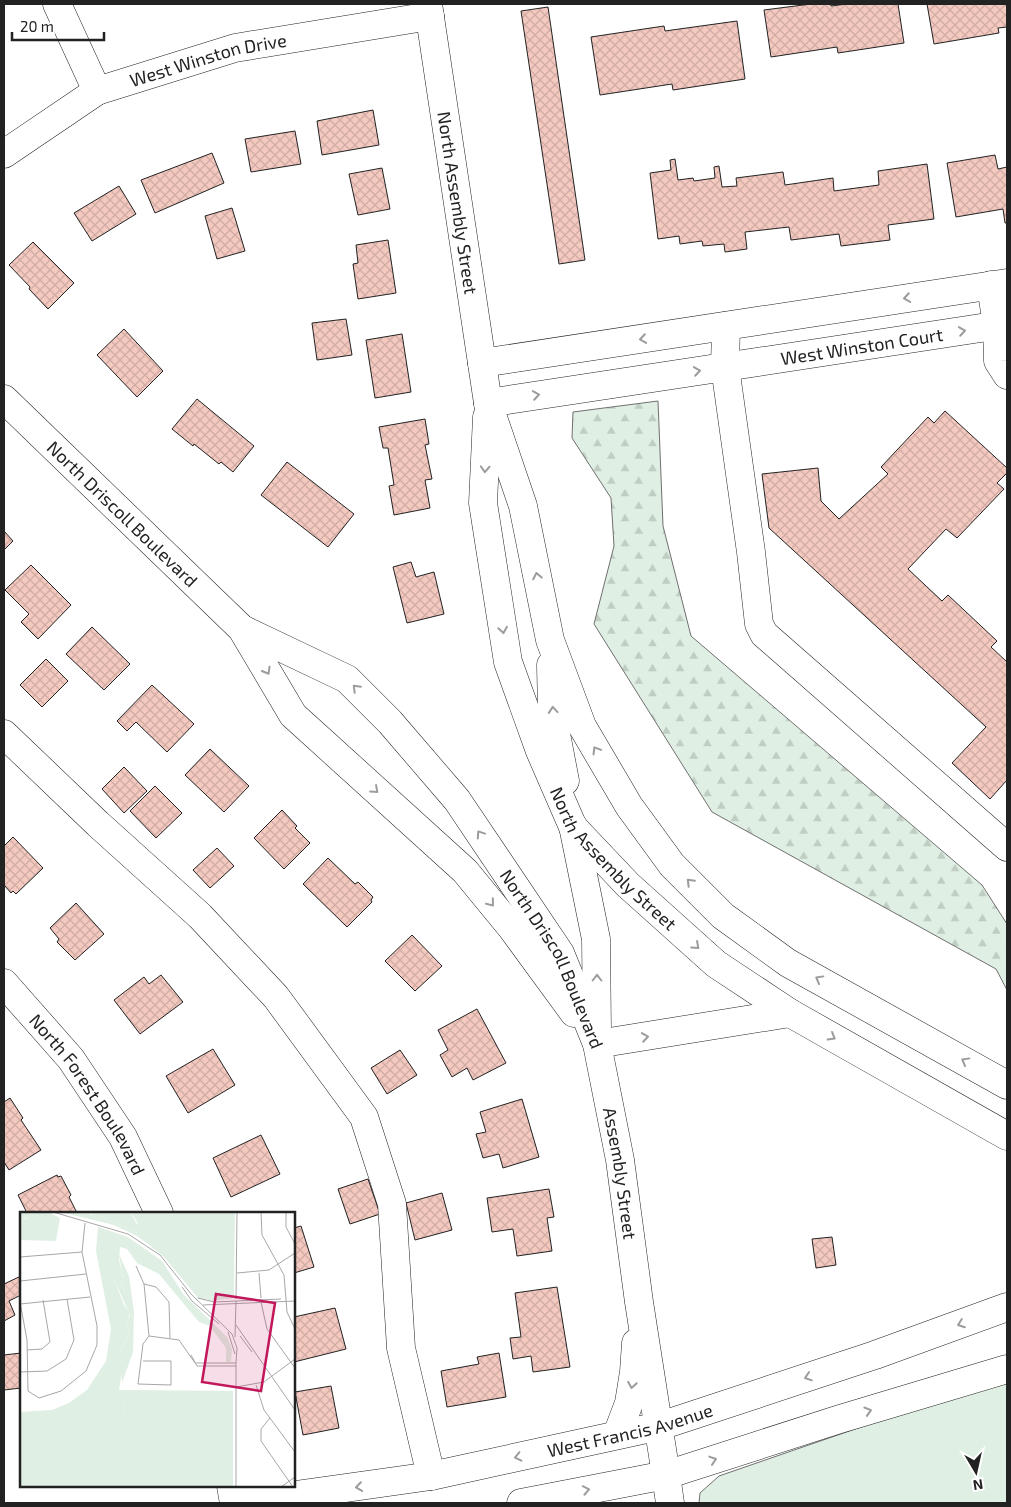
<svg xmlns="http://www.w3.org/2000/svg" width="1011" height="1507" font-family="'Exo 2',sans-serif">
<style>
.grass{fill:#e0efe3;stroke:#6f6f6f}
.forest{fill:url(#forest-firs);stroke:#6f6f6f}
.building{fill:url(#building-cross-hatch);stroke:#222}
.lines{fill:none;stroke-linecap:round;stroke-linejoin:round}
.minor-casing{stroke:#222;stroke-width:29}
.major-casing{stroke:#222;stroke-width:29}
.minor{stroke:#fff;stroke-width:28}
.major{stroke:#fff;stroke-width:28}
.oneway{stroke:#9c9c9c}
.labels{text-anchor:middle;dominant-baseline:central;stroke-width:4;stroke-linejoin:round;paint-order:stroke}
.street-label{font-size:18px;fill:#222;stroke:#fff}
.inset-road{fill:none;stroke:#a7a7a7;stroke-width:1}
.view{fill:#c2185b;fill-opacity:0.15;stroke:#c2185b;stroke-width:2.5}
.inset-edge{fill:none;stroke:#222;stroke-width:2.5}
</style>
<defs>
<pattern id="forest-firs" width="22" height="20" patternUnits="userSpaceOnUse" patternTransform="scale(1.25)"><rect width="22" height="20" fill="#e0efe3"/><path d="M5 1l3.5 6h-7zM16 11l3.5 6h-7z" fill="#c0cdc2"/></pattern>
<pattern id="building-cross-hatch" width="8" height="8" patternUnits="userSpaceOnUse" patternTransform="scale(1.25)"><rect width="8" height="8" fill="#f3c9c0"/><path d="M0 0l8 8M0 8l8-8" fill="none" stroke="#d0aca5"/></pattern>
</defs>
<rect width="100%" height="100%" fill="#fff"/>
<path class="grass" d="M 1007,1380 L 1007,1503 L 699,1503 L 700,1493 L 719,1476 L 968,1390 Z"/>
<path class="forest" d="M 658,401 L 663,526 L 691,636 L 982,885 L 1007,924 L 1007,990 L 996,969 L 712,812 L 594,624 L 614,546 L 611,498 L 572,438 L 573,412 Z"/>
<path class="building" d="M 811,4 L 830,4 L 831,6 L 847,4 L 898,4 L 904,43 L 838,53 L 837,47 L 771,57 L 764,10 Z
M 927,4 L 1007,4 L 1007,27 L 998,28 L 999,33 L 934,44 Z
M 548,7 L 585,260 L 559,264 L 521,11 Z
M 737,21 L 745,79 L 673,90 L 672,84 L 600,95 L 591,37 L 664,26 L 665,31 Z
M 373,110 L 379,145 L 322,155 L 317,121 Z
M 295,131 L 301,164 L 251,172 L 245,139 Z
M 212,153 L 224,183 L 155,213 L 141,180 Z
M 995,155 L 998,169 L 1007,167 L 1007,223 L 1005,223 L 1003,209 L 956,217 L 947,163 Z
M 675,159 L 678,180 L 693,178 L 694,181 L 715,178 L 714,167 L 719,166 L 722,187 L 737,186 L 736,178 L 783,172 L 785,185 L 833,178 L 834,191 L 879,185 L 878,171 L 927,164 L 934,219 L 888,225 L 890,240 L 841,246 L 839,234 L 791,240 L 789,227 L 745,232 L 747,249 L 725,252 L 724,244 L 703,246 L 702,241 L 680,244 L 679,236 L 658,239 L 650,173 L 671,170 L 670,160 Z
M 382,168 L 390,209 L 358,215 L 349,174 Z
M 119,186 L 136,214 L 92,241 L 74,213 Z
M 232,208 L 245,251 L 217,259 L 205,216 Z
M 388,240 L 396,293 L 358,299 L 353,264 L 358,263 L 356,245 Z
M 33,242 L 74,283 L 48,309 L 29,289 L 30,287 L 9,265 Z
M 346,319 L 352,355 L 317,360 L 312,323 Z
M 124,329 L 163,371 L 137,397 L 97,355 Z
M 402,334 L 411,392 L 375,398 L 366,340 Z
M 197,399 L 254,446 L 233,472 L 221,462 L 219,464 L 194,444 L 193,446 L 172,429 Z
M 945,411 L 1007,468 L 1007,473 L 997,483 L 1004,489 L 957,538 L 946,529 L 908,569 L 942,601 L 948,595 L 997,641 L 991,647 L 1007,662 L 1007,780 L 990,799 L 952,763 L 986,727 L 769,528 L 762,474 L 818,468 L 821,501 L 839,519 L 888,474 L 881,467 L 928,417 L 934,423 Z
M 425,419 L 429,444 L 425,445 L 432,479 L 425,480 L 430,508 L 394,515 L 389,486 L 394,485 L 388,448 L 383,448 L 379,427 Z
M 287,462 L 354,514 L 328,547 L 261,495 Z
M 4,531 L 13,541 L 4,550 Z
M 411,562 L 416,577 L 434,572 L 444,614 L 407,623 L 393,567 Z
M 31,565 L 71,605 L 38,639 L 21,622 L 29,614 L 5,590 Z
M 92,627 L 130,664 L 104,690 L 66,654 Z
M 46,659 L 68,681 L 42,707 L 20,685 Z
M 152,685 L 194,724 L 167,752 L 136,722 L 127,731 L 117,721 Z
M 210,749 L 249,786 L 224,812 L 185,775 Z
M 124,767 L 147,791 L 124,813 L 102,789 Z
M 155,786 L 182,813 L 156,838 L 130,811 Z
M 282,810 L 297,826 L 295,828 L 310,843 L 284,869 L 254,838 Z
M 13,837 L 43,868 L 16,894 L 13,891 L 11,893 L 4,885 L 4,846 Z
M 217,848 L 234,866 L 210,888 L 193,870 Z
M 328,858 L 355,884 L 358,882 L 373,897 L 371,900 L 372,902 L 347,927 L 303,884 Z
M 76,903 L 104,934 L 75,960 L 57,942 L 59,939 L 50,928 Z
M 412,935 L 442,966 L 415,991 L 385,961 Z
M 161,975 L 183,1002 L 140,1034 L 114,1000 L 144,977 L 149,984 Z
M 477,1009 L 506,1063 L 473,1080 L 467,1068 L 452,1077 L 440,1055 L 448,1050 L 438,1030 Z
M 213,1049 L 235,1085 L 188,1113 L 166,1076 Z
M 400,1050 L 417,1075 L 387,1094 L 371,1068 Z
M 10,1098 L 23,1118 L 21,1120 L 41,1150 L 9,1170 L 4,1162 L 4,1102 Z
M 522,1099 L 539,1157 L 503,1168 L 499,1154 L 483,1158 L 476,1134 L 486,1132 L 480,1112 Z
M 261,1135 L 280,1174 L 231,1197 L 213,1158 Z
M 57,1175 L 58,1177 L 61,1176 L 71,1195 L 69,1197 L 77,1213 L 36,1213 L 34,1211 L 27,1213 L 18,1195 Z
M 368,1179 L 380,1214 L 350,1224 L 338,1189 Z
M 549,1189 L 554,1217 L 547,1218 L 552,1251 L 517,1256 L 513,1229 L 492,1232 L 487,1198 Z
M 442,1193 L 452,1230 L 415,1240 L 406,1203 Z
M 301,1226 L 314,1267 L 294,1273 L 294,1228 Z
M 832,1237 L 836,1265 L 816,1268 L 812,1239 Z
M 21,1276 L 21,1295 L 9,1301 L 15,1315 L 4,1321 L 4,1284 Z
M 557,1287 L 570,1367 L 533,1372 L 531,1356 L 513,1359 L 510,1338 L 521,1337 L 515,1293 Z
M 335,1308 L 346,1349 L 294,1362 L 294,1317 Z
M 21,1353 L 21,1388 L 4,1390 L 4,1355 Z
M 499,1353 L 506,1397 L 447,1407 L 441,1371 L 479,1364 L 477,1357 Z
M 331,1386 L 339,1428 L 303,1435 L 295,1392 Z"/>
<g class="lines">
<defs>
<g id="minor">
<path d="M 57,4 L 97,91"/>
<path id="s1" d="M 4,154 L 97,91 L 235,48 L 430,16"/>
<path d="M 991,285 L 997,326 L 998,361 L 1007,375"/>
<path d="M 726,326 L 725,367 L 751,552 L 759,624 L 764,634 L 1007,847"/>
<path d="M 482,363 L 1007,283"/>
<path id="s2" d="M 488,403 L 1007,324"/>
<path d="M 4,734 L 98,824 L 200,916 L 276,997 L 364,1117 L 392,1204 L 401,1348 L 431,1476"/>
<path id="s3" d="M 4,983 L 71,1059 L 123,1137 L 159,1213"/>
<path d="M 666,1475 L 670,1503"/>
<path d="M 231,1486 L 234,1503"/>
</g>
<g id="major">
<path id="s4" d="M 428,4 L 488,403 L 523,506 L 550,640 L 582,726 L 629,806 L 672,865 L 723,916 L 788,963 L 1007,1085"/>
<path id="s5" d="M 4,399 L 242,629 L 293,715 L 465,871 L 511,927 L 574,1013"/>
<path id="s6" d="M 487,417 L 483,503 L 508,662 L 540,751 L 573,827 L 628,885 L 716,964 L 790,1013 L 1007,1136"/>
<path id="s7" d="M 242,629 L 347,679 L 390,722 L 457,800 L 560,953 L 597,1044 L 620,1160 L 639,1302 L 666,1475"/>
<path d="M 551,665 L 552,713 L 565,781"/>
<path d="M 573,826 L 596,939 L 597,1030"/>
<path d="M 597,1044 L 790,1013"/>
<path d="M 617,1435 L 629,1403 L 634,1372 L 636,1343"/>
<path id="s8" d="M 239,1503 L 431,1476 L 660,1426 L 875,1355 L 1007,1307"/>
<path d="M 521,1503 L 666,1475 L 840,1419 L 1007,1369"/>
</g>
</defs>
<use href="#minor" class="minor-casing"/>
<use href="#major" class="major-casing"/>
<use href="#minor" class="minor"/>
<use href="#major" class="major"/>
</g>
<defs><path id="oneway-chevron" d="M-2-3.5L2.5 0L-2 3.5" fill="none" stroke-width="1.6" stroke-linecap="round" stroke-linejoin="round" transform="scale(1.25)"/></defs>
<g class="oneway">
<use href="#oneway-chevron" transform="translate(907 298) rotate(171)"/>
<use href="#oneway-chevron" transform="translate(962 331) rotate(-9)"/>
<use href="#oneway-chevron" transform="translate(643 339) rotate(172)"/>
<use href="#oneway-chevron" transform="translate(697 371) rotate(-9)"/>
<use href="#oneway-chevron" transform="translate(536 395) rotate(-9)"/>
<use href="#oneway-chevron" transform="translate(485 469) rotate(93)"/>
<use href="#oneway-chevron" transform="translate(537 576) rotate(-101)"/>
<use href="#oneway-chevron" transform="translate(503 630) rotate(81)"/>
<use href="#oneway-chevron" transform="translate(267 671) rotate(60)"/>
<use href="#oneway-chevron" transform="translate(356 688) rotate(-135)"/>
<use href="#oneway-chevron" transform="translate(553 710) rotate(-95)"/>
<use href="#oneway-chevron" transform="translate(596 750) rotate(-121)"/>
<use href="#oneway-chevron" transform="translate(375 790) rotate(42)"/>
<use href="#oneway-chevron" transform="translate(480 834) rotate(-124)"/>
<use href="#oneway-chevron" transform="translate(690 882) rotate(-135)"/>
<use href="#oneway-chevron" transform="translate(491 903) rotate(51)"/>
<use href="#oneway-chevron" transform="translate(696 946) rotate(42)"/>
<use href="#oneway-chevron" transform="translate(597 978) rotate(-90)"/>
<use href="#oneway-chevron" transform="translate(819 979) rotate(-151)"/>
<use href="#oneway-chevron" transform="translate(645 1037) rotate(-9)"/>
<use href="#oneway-chevron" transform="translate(832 1037) rotate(30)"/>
<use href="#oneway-chevron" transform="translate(965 1061) rotate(-151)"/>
<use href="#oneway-chevron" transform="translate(961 1324) rotate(160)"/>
<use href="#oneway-chevron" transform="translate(808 1377) rotate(162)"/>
<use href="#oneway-chevron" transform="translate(632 1385) rotate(99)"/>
<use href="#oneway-chevron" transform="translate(868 1411) rotate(-17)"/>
<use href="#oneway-chevron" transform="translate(518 1457) rotate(167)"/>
<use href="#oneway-chevron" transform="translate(713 1460) rotate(-18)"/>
<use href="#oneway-chevron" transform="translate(359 1487) rotate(172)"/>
<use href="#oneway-chevron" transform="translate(586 1490) rotate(-11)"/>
</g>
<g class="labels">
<g class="street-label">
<text stroke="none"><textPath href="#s1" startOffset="228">West Winston Drive</textPath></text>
<text stroke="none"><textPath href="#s4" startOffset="201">North Assembly Street</textPath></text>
<text stroke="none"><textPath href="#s2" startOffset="378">West Winston Court</textPath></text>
<text stroke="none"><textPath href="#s5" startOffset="165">North Driscoll Boulevard</textPath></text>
<text stroke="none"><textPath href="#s6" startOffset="474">North Assembly Street</textPath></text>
<text stroke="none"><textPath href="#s7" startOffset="466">North Driscoll Boulevard</textPath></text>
<text stroke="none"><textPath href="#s3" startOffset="140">North Forest Boulevard</textPath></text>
<text stroke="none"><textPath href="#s7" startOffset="694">Assembly Street</textPath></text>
<text stroke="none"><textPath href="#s8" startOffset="398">West Francis Avenue</textPath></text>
</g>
</g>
<g transform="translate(20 1212)">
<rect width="275" height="275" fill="#fff"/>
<path d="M 1,0 L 28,0 L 40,6 L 36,29 L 1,28 L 1,16 L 11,16 L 13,22 L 7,6 L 1,8 ZM 40,0 L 73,0 L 70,3 L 80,4 L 117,21 L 119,13 L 111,0 L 127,0 L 191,60 L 214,42 L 214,86 L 189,89 L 139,40 L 117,24 L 94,13 ZM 99,42 L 109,64 L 114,100 L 113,140 L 102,171 L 100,140 L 110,120 L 106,112 L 110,103 L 94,67 L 98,64 L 105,81 Z" fill="#e0efe3"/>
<path d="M 73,0 L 111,0 L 116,11 L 128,16 L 128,20 L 117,21 L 80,4 L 71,5 ZM 10,6 L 23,17 L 23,22 L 11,22 L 11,16 L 1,16 L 1,8 ZM 78,15 L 108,25 L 142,49 L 164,83 L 207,125 L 212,137 L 211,150 L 206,150 L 206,136 L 190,114 L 179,110 L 139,62 L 117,51 L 107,37 L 100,35 L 99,47 L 106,82 L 98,65 L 94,67 L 104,93 L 110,101 L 106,112 L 110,120 L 100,140 L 103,153 L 99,178 L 105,178 L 104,275 L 0,275 L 0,200 L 32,198 L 49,191 L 67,178 L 86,149 L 91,117 L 76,39 Z" fill="#e0efe3"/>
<path d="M 125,0 L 215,0 L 214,61 L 187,61 L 186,89 L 178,86 L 145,46 L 125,29 ZM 105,178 L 213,179 L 213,275 L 62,275 L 61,201 L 105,201 Z" fill="#e0efe3"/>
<path class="inset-road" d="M 33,0 L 108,22 L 140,43 L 171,82 L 212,122 L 217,136 L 216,151M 241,0 L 242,23 L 264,63 L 267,100 L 275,117M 266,0 L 266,15 L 275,32M 0,45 L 62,40M 116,54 L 124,72 L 129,124 L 123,132 L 118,172 L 151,173 L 151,149 L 123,149M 217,61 L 249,58 L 275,41M 239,61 L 241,86M 0,69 L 66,62M 124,72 L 136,75 L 149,90 L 150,126M 162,75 L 172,89 L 199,112M 178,86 L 194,90 L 261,87M 216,87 L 217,0M 0,90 L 7,128 L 8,179 L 19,186 L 41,179 L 66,159 L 77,133 L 77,114 L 62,40 L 65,11M 241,90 L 247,117 L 275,156M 0,92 L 70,85M 183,93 L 275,89M 216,113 L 275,198M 208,120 L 215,142M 129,124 L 159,128 L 175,151M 220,124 L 232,140M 215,125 L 216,89M 7,138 L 22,137 L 30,130 L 23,88M 171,143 L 177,154 L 216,154M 175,151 L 216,151M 0,160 L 27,159 L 46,147 L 54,128 L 47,87M 236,173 L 244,198 L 275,240M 216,175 L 244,170 L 275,147M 250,206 L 241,217 L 241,229 L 273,275M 216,275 L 216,151M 261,275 L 275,265"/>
<path class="view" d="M 196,82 L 255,91 L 241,179 L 182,170 Z"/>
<rect width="275" height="275" class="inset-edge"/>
</g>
<rect width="1011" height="1507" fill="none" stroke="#222222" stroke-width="10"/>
<g transform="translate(976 1472) rotate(171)" stroke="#ffffff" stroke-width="4" paint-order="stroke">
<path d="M0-4L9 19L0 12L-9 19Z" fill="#222222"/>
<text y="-8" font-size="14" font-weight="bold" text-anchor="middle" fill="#222222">N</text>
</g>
<path d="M12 32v8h92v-8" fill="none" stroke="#222222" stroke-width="2.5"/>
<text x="20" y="32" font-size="15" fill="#222222" stroke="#ffffff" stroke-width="4" paint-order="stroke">20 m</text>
</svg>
